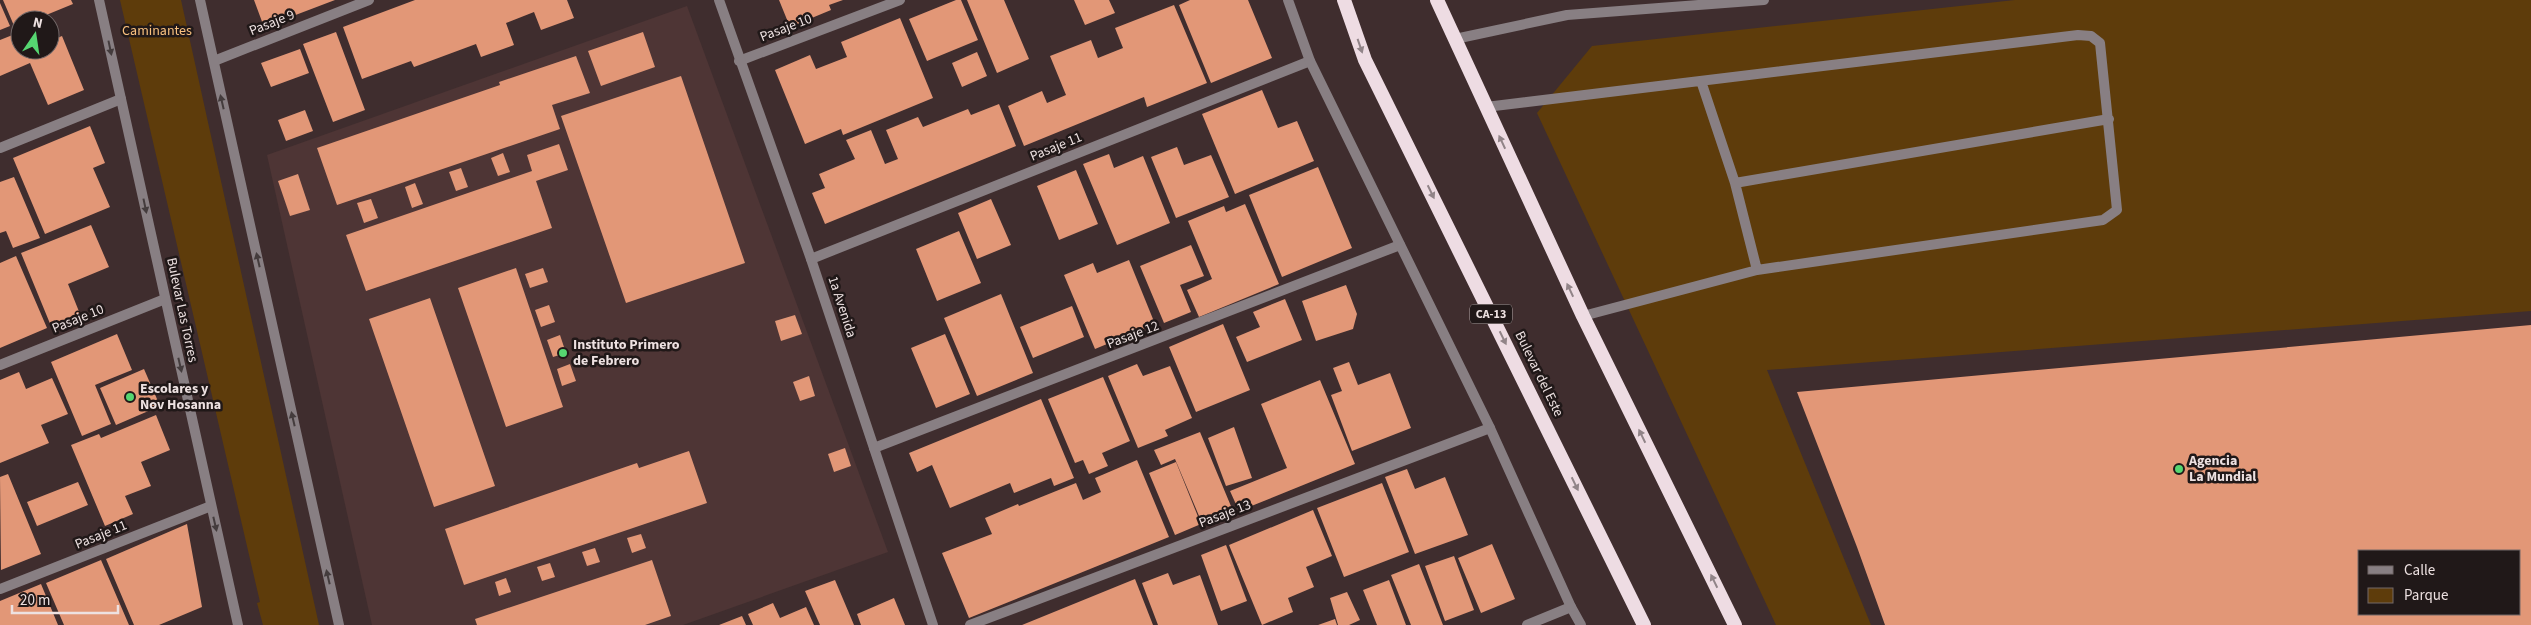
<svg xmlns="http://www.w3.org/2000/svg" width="2531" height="625" font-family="'Source Sans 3',sans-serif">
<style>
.built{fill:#4e3535}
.green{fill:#5e3c0b}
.building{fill:#e29777;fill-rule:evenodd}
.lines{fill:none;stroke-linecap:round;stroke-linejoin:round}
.service{stroke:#887f83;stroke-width:10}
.minor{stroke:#887f83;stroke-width:10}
.tertiary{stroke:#887f83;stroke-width:10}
.trunk{stroke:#eedce3;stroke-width:14}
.oneway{fill:#918488}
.oneway2{fill:#443c3d}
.poi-dot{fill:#56d671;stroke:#201818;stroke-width:2}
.labels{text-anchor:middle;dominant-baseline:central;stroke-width:5;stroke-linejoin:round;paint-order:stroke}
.shield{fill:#201818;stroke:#b0a5a5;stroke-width:1}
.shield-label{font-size:12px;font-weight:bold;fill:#ede1e1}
.street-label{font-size:14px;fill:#ede1e1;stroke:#201818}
.park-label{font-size:14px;fill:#f9c17f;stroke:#201818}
.poi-label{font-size:14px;font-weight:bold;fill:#ede1e1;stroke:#201818;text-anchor:start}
</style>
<rect width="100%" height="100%" fill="#3f2d2e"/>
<path class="built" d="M 687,6 L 888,552 L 683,625 L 372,625 L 267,155 Z"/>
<path class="green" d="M 120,0 L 181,0 L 319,625 L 263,625 L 257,603 L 260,602 Z
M 2015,0 L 2531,0 L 2531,311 L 1767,370 L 1871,625 L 1776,625 L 1537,113 L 1592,46 Z"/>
<path class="building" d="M 3,0 L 71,0 L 73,4 L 34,20 L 20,20 L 20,26 L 15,28 Z
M 254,0 L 335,0 L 264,27 Z
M 415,0 L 567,0 L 574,18 L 541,30 L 534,12 L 506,23 L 514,45 L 481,57 L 476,44 L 414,67 L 411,61 L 362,79 L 343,27 Z
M 779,0 L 843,0 L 829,5 L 831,10 L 790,27 Z
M 956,0 L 961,0 L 978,40 L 927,61 L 909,19 Z
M 967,0 L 1004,0 L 1029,59 L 997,73 Z
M 1074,0 L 1109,0 L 1115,13 L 1085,25 Z
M 1190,0 L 1248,0 L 1272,58 L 1211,83 L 1179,5 Z
M 0,3 L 10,26 L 0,30 Z
M 1174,5 L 1207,83 L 1147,107 L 1144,97 L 1024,146 L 1008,106 L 1042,91 L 1047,103 L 1066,95 L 1050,56 L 1091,40 L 1098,58 L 1123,48 L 1115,28 Z
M 900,18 L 933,98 L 843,135 L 841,129 L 805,144 L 775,70 L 810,55 L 816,69 L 847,57 L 841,42 Z
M 20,32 L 20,50 L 50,50 L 50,41 L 62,36 L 84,90 L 48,105 L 30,63 L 0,76 L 0,40 Z
M 336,32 L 365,110 L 333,122 L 303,44 Z
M 643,32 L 655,67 L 601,86 L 588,51 Z
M 300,49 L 309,73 L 271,87 L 261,63 Z
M 977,52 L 987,76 L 962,87 L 952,63 Z
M 576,56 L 590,93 L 552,105 L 560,129 L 337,205 L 317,148 L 500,85 L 499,82 Z
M 681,76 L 745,263 L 626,303 L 561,116 Z
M 1262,90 L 1278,128 L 1297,121 L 1314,161 L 1235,194 L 1202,114 Z
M 999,104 L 1016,146 L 825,224 L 812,193 L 825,188 L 819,174 L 855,159 L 846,140 L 871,130 L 885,164 L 898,159 L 886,130 L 918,117 L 923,127 L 968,109 L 971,115 Z
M 305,110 L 313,131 L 286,141 L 278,120 Z
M 90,126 L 105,163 L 93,168 L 110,207 L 45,234 L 13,158 Z
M 559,144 L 568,170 L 536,181 L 552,228 L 366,291 L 346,235 L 532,171 L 527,155 Z
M 1177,147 L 1184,165 L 1211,155 L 1229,197 L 1176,218 L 1151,157 Z
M 503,153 L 510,172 L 498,176 L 491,158 Z
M 1109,154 L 1114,168 L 1143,156 L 1170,223 L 1117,245 L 1083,164 Z
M 1318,167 L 1352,248 L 1282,277 L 1249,195 Z
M 461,168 L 468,187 L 456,191 L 449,172 Z
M 1076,170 L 1098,224 L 1059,240 L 1037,186 Z
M 298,174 L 310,210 L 290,216 L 278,181 Z
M 14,177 L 40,238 L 13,248 L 6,231 L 0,233 L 0,182 Z
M 415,183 L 423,204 L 412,208 L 405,187 Z
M 371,199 L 378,218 L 364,223 L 357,203 Z
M 991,199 L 1011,245 L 977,259 L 958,213 Z
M 1245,204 L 1279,284 L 1199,317 L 1187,290 L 1212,279 L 1188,221 L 1224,206 L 1226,212 Z
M 91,225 L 109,267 L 68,284 L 80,314 L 51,326 L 21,253 Z
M 959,231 L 981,283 L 937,301 L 916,249 Z
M 1191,245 L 1204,276 L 1180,285 L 1191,312 L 1164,323 L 1140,266 Z
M 16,256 L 47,328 L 0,348 L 0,263 Z
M 1129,260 L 1155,324 L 1095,349 L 1064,275 L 1093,263 L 1097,273 Z
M 516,268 L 563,407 L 506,427 L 458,288 Z
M 543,268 L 548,282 L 530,288 L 525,274 Z
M 1346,285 L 1357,314 L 1353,329 L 1316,341 L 1302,301 Z
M 1001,294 L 1033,373 L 977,396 L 944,318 Z
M 430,298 L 495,486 L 434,507 L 369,319 Z
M 1285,299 L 1302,340 L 1247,362 L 1236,337 L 1260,327 L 1253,312 Z
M 549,305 L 555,322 L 541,327 L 535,310 Z
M 1072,306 L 1084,337 L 1033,358 L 1020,327 Z
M 795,315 L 802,334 L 781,341 L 775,321 Z
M 1223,324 L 1250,390 L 1196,412 L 1169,347 Z
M 2531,325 L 2531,625 L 1885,625 L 1857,547 L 1797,392 ZM 2360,551 L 2520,551 L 2520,614 L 2360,614 Z
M 117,334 L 132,370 L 95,385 L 111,424 L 82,436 L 51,362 Z
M 945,334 L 970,394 L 936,408 L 911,348 Z
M 560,335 L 566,353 L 553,357 L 547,340 Z
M 1349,362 L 1358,385 L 1390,373 L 1411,428 L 1352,451 L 1331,395 L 1342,391 L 1333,368 Z
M 570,364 L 576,381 L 562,386 L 557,369 Z
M 1137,364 L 1143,376 L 1170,366 L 1192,418 L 1165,430 L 1168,436 L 1138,448 L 1108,376 Z
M 144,369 L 160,406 L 116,425 L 100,388 Z
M 19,372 L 26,389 L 52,378 L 68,414 L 41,425 L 49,443 L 0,463 L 0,380 Z
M 809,376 L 815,396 L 800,401 L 793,382 Z
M 1103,377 L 1130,441 L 1102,453 L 1108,466 L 1089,474 L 1083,460 L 1075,463 L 1048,399 Z
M 1320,380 L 1355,464 L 1239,511 L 1230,491 L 1287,468 L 1261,404 Z
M 1041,399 L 1074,478 L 1054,486 L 1051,478 L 1014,493 L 1010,483 L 950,508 L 932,465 L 917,472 L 909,453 Z
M 156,415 L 170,450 L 141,462 L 151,486 L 125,496 L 133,514 L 105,526 L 71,445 L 99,434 L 101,438 Z
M 1234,427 L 1252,478 L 1226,486 L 1208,438 Z
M 1200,432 L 1233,511 L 1202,523 L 1175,459 L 1161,465 L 1154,450 Z
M 845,448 L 851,466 L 834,472 L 828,454 Z
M 689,451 L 707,503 L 464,585 L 445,529 L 637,463 L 639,468 Z
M 1137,460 L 1169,537 L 969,618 L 942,553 L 992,534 L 985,518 L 1018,504 L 1019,506 L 1076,483 L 1083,500 L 1101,492 L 1095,478 Z
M 1176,462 L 1201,524 L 1175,535 L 1149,473 Z
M 1407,469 L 1415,489 L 1445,477 L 1468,535 L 1415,554 L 1385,477 Z
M 8,474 L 41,554 L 1,570 L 0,477 Z
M 78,482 L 88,505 L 37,526 L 27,502 Z
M 1382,483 L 1409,552 L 1344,577 L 1317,508 Z
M 1313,510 L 1332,556 L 1306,567 L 1314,587 L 1288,598 L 1293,612 L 1262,625 L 1229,545 Z
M 187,524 L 202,607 L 159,625 L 134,625 L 106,559 Z
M 641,534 L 646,548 L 632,553 L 627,538 Z
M 1492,544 L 1515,599 L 1481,613 L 1458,558 Z
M 1226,545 L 1247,601 L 1221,611 L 1201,555 Z
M 595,548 L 600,562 L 587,566 L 582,552 Z
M 1454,556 L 1474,610 L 1445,621 L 1425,566 Z
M 101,560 L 129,625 L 64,625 L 46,583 Z
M 652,560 L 671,616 L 645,625 L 477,625 L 475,619 Z
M 550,563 L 555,577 L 542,581 L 537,567 Z
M 1419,564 L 1443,625 L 1411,625 L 1391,575 Z
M 1168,573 L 1173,585 L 1200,575 L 1218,625 L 1158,625 L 1142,583 Z
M 506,578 L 511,592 L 499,596 L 495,582 Z
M 1135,579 L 1153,625 L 1022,625 Z
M 835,580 L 854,625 L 820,625 L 805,591 Z
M 1389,580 L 1406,625 L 1377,625 L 1363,590 Z
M 41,584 L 58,625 L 0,625 L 0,601 Z
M 1347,592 L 1360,620 L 1349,625 L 1338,625 L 1330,598 Z
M 894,598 L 905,625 L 861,625 L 857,614 Z
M 773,603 L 780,618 L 806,607 L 814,625 L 753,625 L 748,614 Z
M 742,616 L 746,625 L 719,625 Z
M 1335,619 L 1337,625 L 1318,625 Z"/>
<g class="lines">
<path class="service" d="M 1455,39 L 1567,15 L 1764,0
M 214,61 L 369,0
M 739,61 L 900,0
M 1701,81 L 1735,183 L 1757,270
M 1486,107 L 2078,35 L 2091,36 L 2100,43 L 2117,210 L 2103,220 L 1757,270 L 1583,316
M 0,148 L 121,99
M 1735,183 L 2109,119
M 811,259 L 1310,61
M 0,365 L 165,299
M 874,448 L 1400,245
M 0,589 L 211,506
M 970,625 L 1490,428
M 1527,625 L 1571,607 L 1581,625"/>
<path class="minor" d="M 719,0 L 811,259 L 933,625
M 1288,0 L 1310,61 L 1490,428 L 1571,607"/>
<path class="tertiary" d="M 99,0 L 238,625
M 200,0 L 339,625"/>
<path class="trunk" d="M 1344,0 L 1365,60 L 1644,625
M 1437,0 L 1583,316 L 1735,625"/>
</g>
<defs><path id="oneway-solid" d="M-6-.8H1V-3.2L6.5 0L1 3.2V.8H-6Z" transform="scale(1.25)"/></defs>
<g class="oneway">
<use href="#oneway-solid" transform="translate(1360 46) rotate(71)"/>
<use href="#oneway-solid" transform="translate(1502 142) rotate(-115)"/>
<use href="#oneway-solid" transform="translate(1431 192) rotate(64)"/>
<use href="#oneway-solid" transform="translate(1570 290) rotate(-115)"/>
<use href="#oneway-solid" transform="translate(1503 338) rotate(64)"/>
<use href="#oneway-solid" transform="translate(1642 436) rotate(-116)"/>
<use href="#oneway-solid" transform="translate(1575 484) rotate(64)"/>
<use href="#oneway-solid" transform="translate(1714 581) rotate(-116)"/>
</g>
<g class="oneway2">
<use href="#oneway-solid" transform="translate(110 48) rotate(78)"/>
<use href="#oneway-solid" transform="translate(222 102) rotate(-103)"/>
<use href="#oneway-solid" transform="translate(145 206) rotate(78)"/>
<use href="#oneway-solid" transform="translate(258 260) rotate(-103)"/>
<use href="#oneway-solid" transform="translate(180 365) rotate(77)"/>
<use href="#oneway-solid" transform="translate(293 419) rotate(-103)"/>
<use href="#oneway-solid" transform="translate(215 524) rotate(77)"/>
<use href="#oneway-solid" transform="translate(328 577) rotate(-103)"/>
</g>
<g class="poi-dot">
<circle cx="563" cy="353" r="5"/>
<circle cx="130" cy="397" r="5"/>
<circle cx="2179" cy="469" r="5"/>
</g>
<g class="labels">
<rect class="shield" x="1470" y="304.5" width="42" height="19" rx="4"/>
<g class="shield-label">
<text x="1491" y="314">CA-13</text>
</g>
<g class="street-label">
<text transform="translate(272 23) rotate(-22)">Pasaje 9</text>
<text transform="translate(786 28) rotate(-21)">Pasaje 10</text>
<text transform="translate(1056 147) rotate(-22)">Pasaje 11</text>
<text transform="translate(842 307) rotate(72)">1a Avenida</text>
<text transform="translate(182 310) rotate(78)">Bulevar Las Torres</text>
<text transform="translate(78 319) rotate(-22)">Pasaje 10</text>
<text transform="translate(1133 335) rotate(-21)">Pasaje 12</text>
<text transform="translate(1539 374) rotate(64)">Bulevar del Este</text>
<text transform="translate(1225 514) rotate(-21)">Pasaje 13</text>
<text transform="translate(101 535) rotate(-22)">Pasaje 11</text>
</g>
<g class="park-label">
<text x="157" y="31">Caminantes</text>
</g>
<g class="poi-label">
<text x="573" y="345">Instituto Primero<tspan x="573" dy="16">de Febrero</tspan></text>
<text x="140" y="389">Escolares y<tspan x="140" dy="16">Nov Hosanna</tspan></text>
<text x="2189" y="461">Agencia<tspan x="2189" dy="16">La Mundial</tspan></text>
</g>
</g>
<rect x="2358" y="550" width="162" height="65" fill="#201818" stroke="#726868"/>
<rect x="2368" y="566" width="25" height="8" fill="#887f83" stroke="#726868"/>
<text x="2404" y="575" font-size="15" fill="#ede1e1">Calle</text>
<rect x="2368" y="588" width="25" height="15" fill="#5e3c0b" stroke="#726868"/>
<text x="2404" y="600" font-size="15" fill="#ede1e1">Parque</text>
<g transform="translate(35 35) rotate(13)"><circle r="24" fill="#201818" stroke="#726868"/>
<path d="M0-4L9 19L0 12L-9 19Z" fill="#56d671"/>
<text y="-8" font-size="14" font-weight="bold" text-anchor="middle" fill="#ede1e1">N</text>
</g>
<path d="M12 605v8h106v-8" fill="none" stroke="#ede1e1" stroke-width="2.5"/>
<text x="20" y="605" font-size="15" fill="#ede1e1" stroke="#201818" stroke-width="4" paint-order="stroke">20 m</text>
</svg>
